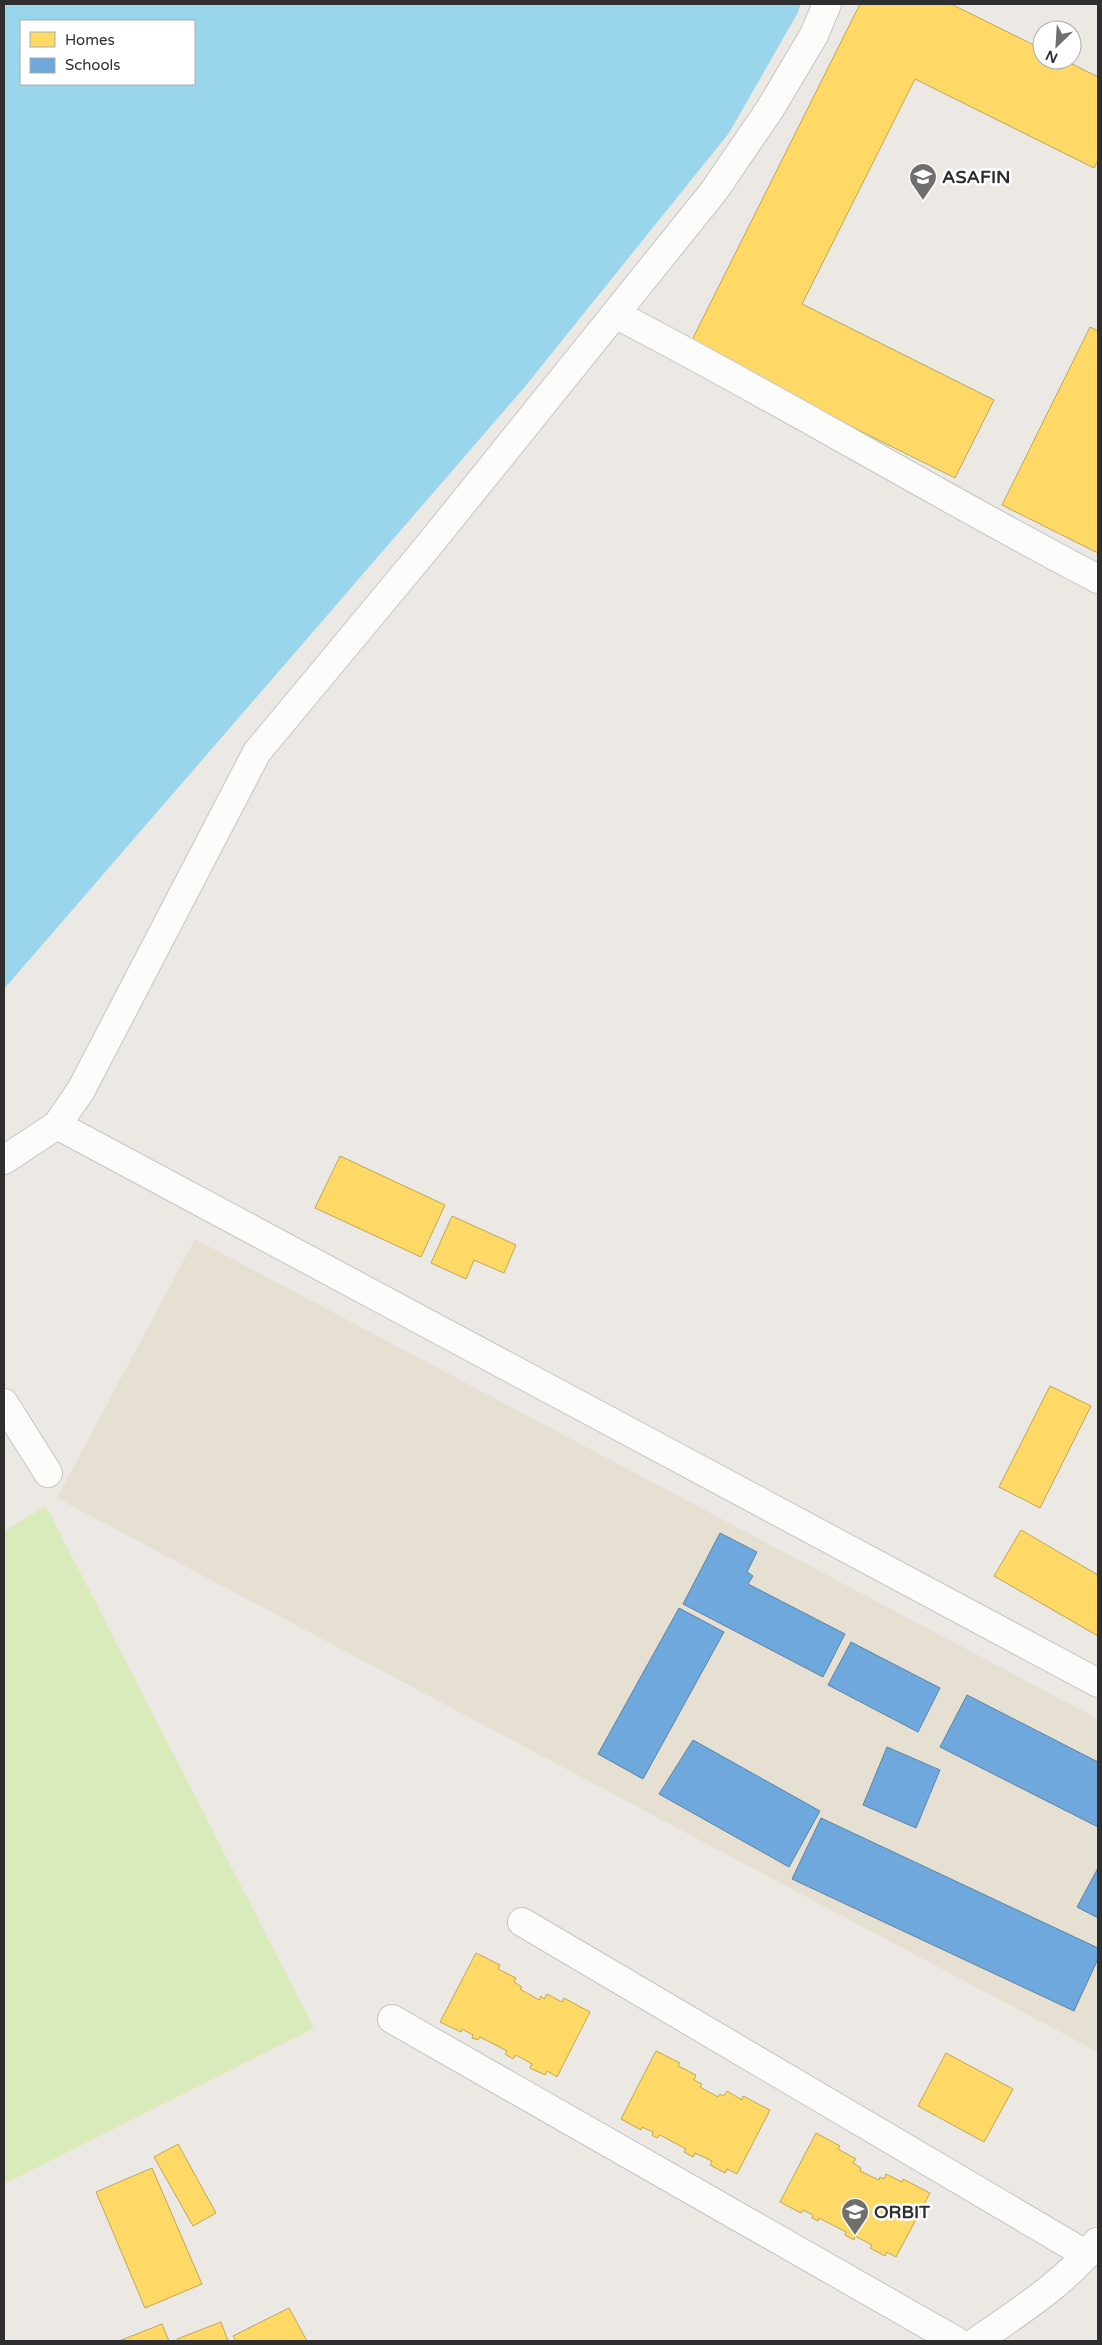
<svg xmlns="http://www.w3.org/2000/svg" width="1102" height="2345" font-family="'Varela Round',sans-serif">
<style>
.education{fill:#e6e0d3}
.pitch{fill:#d9eabb}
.water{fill:#99d6ec;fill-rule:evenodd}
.homes{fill:#ffd966;stroke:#c0a655}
.schools{fill:#6fa8dc;stroke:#5c83a8}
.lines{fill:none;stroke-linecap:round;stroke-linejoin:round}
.minor-casing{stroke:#c5c4c5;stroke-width:30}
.minor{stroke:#fcfcfb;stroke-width:28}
.labels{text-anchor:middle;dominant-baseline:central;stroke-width:5;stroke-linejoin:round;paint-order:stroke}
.poi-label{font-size:18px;font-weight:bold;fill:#2e2e2e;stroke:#fff;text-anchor:start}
</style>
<rect width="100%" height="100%" fill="#ece8e4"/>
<path class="education" d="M 195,1239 L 1098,1719 L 1098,2052 L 57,1498 Z"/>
<path class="pitch" d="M 46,1506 L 314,2028 L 4,2184 L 4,1531 Z"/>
<path class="water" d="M 4,4 L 801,4 L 797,14 L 729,133 L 523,389 L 4,989 ZM 21,21 L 194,21 L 194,84 L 21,84 Z"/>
<path class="homes" d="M 860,4 L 951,4 L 1042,49 L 1042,60 L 1064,60 L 1098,77 L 1098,160 L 1094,168 L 915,79 L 802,304 L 994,400 L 955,478 L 689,346 Z
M 1090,327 L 1098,331 L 1098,553 L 1002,505 Z
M 340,1156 L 445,1205 L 421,1257 L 315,1208 Z
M 452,1216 L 516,1245 L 504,1273 L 474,1260 L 466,1279 L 431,1263 Z
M 1050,1386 L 1091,1406 L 1040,1508 L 999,1487 Z
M 1021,1530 L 1098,1575 L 1098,1636 L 994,1576 Z
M 476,1953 L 500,1965 L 498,1969 L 516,1978 L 514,1982 L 522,1987 L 520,1989 L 539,2000 L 541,1996 L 544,1999 L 547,1994 L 562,2002 L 564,1998 L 590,2012 L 557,2077 L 547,2071 L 545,2075 L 530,2068 L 532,2064 L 516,2055 L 513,2059 L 505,2054 L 507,2051 L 480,2037 L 478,2040 L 472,2038 L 473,2035 L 462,2029 L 461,2032 L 440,2022 Z
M 656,2051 L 680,2063 L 678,2066 L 696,2075 L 694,2080 L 702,2084 L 700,2087 L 718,2097 L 720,2094 L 724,2096 L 727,2091 L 742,2100 L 743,2096 L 770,2110 L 737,2174 L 727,2169 L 725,2173 L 710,2165 L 712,2161 L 695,2153 L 693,2157 L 684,2152 L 686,2149 L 660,2135 L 657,2138 L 652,2135 L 653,2132 L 642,2127 L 641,2130 L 621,2119 Z
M 946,2053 L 1013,2089 L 984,2142 L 918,2106 Z
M 816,2133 L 840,2146 L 838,2149 L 856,2159 L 853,2163 L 861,2168 L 860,2171 L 879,2180 L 880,2177 L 884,2179 L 886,2174 L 902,2182 L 903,2179 L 930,2193 L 896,2257 L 887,2252 L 885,2256 L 870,2248 L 872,2245 L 855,2236 L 854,2240 L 845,2235 L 846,2232 L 819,2218 L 818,2221 L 812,2218 L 813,2215 L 803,2210 L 801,2213 L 780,2202 Z
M 178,2144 L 216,2213 L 193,2226 L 154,2157 Z
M 152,2168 L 202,2284 L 145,2308 L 96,2192 Z
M 289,2308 L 307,2341 L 236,2341 L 233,2336 Z
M 221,2322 L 228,2341 L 178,2341 L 177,2339 Z
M 162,2324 L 169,2341 L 119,2341 Z"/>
<path class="schools" d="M 720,1533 L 757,1552 L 747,1572 L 753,1576 L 748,1584 L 845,1634 L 823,1677 L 683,1604 Z
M 679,1608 L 724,1632 L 643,1779 L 598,1754 Z
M 851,1642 L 940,1688 L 918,1732 L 828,1685 Z
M 967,1695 L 1098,1762 L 1098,1827 L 940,1747 Z
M 693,1740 L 820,1811 L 789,1867 L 659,1794 Z
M 887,1747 L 940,1770 L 916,1828 L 863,1805 Z
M 821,1818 L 1098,1948 L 1098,1959 L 1074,2011 L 792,1879 Z
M 1098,1868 L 1098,1918 L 1077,1907 Z"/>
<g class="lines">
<defs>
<path id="minor" d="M 615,314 C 778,398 935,494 1098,579
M 57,1125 L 1098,1683
M 4,1160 L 57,1125 L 81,1090 L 257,752 L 429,545 L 714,191 L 770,109 L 814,35 L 827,4
M 4,1403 L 48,1473
M 522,1922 L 1087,2255
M 392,2019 L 956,2341
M 977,2341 C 1020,2311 1065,2283 1097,2242"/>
</defs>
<use href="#minor" class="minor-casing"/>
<use href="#minor" class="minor"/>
</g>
<defs>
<symbol id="school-pin" viewBox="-11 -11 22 30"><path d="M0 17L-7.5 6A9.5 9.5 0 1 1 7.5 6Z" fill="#706f6e" stroke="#fff"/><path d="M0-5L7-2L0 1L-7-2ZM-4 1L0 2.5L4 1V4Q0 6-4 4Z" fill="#fff"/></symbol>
</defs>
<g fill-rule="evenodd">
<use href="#school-pin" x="907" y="161" width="32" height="43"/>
<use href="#school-pin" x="839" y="2196" width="32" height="43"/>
</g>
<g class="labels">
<g class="poi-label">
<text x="942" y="177">ASAFIN</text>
<text x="874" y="2212">ORBIT</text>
</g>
</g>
<rect width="1102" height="2345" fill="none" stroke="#2e2e2e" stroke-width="10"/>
<rect x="20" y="20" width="175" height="65" fill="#ffffff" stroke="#ababab"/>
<rect x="30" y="32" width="25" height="15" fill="#ffd966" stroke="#ababab"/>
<text x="65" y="45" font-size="15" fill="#2e2e2e">Homes</text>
<rect x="30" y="58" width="25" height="15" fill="#6fa8dc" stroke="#ababab"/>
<text x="65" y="70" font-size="15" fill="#2e2e2e">Schools</text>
<g transform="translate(1057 45) rotate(205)"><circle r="24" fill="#ffffff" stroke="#ababab"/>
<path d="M0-4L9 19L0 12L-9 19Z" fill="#706f6e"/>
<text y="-8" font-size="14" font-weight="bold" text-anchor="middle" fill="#2e2e2e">N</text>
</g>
</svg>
